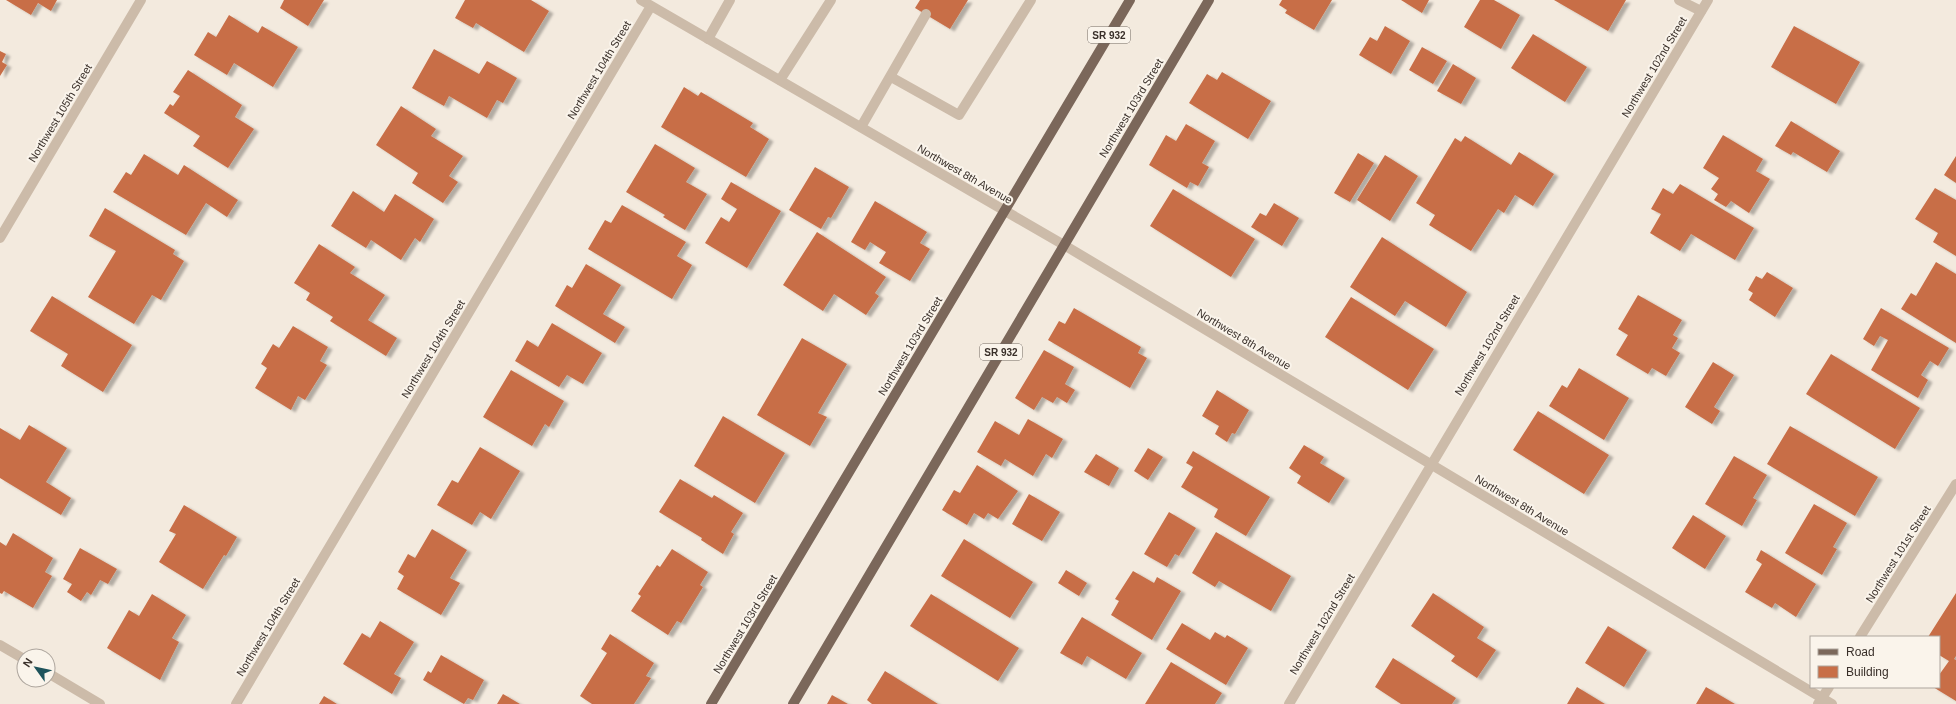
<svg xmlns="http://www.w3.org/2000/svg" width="1956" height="704" font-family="Arial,sans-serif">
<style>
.building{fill:#c86e47;filter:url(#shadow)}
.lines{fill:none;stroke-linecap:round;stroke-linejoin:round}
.service{stroke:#ccbba9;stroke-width:10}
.minor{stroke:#ccbba9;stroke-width:10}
.primary{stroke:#7b675a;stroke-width:10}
.labels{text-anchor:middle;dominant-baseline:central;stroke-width:4;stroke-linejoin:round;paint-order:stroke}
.shield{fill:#faf4eb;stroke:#736a63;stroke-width:1}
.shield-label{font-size:10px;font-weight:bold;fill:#392f29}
.street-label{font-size:11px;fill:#392f29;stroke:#faf4eb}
</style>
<defs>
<filter id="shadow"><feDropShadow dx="4.5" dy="2.5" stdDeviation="1" flood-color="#0004"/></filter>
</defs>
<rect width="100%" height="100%" fill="#f3eade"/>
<path class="building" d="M 6,0 L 57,0 L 51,11 L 38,3 L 31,15 Z
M 284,0 L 324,0 L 308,26 L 280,8 Z
M 465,0 L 531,0 L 549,11 L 524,52 L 476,23 L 473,28 L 455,18 Z
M 920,0 L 968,0 L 950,29 L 915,8 Z
M 1282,0 L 1332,0 L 1314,30 L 1285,13 L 1287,10 L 1279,5 Z
M 1401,0 L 1429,0 L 1422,13 Z
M 1480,0 L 1494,0 L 1520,15 L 1501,49 L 1464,27 Z
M 1554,0 L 1626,0 L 1608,31 Z
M 229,15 L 258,33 L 262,26 L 298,47 L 273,87 L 234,63 L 227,75 L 194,55 L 208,32 L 216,37 Z
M 1385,26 L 1410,41 L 1391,74 L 1359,55 L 1370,37 L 1377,41 Z
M 1794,26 L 1860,62 L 1836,104 L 1771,67 Z
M 1533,34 L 1587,67 L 1565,102 L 1511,68 Z
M 1422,47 L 1447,61 L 1433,84 L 1409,70 Z
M 434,49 L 479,74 L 487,61 L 517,78 L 503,103 L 497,100 L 487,118 L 449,96 L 444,106 L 412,88 Z
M 0,51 L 6,54 L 2,62 L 7,65 L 0,76 Z
M 1453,64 L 1476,78 L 1461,104 L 1437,91 Z
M 188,70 L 242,105 L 235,117 L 254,129 L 228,168 L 193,146 L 200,136 L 164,113 L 170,104 L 173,106 L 180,96 L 173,92 Z
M 1222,72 L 1271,101 L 1248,139 L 1189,103 L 1207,74 L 1217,80 Z
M 684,87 L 698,96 L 701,92 L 753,123 L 750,127 L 769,139 L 746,177 L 661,127 Z
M 401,106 L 436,129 L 431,136 L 463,156 L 449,176 L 458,182 L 443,203 L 412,183 L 418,173 L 376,145 Z
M 1791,121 L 1840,151 L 1827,172 L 1793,152 L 1791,155 L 1775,146 Z
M 1186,124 L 1215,141 L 1202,163 L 1209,167 L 1198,186 L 1190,182 L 1187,188 L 1149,165 L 1166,135 L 1176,141 Z
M 1723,135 L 1763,159 L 1756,171 L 1770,179 L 1749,213 L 1731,201 L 1726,207 L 1714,200 L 1718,194 L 1711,189 L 1719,178 L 1703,168 Z
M 1465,136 L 1511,165 L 1519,152 L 1554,174 L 1533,206 L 1515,195 L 1504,213 L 1498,209 L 1471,251 L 1429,225 L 1435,215 L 1416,203 L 1455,138 L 1461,142 Z
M 655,144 L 695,168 L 686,182 L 707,194 L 685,230 L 663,217 L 665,215 L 626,192 Z
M 1358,153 L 1374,163 L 1350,202 L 1334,193 Z
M 144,154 L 178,175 L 184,165 L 238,200 L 227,217 L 206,203 L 186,235 L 113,192 L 126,172 L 131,175 Z
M 1385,155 L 1418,176 L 1390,221 L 1357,200 Z
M 1956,156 L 1956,183 L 1944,175 Z
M 815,167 L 849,187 L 831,218 L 828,217 L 821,229 L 789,210 Z
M 731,182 L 781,211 L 747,268 L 705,243 L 721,217 L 729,222 L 737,209 L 721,199 Z
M 1680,184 L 1754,228 L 1735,260 L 1691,234 L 1680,251 L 1650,233 L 1661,214 L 1651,209 L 1663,188 L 1673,194 Z
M 1935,188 L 1956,200 L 1956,256 L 1933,242 L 1938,233 L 1915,219 Z
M 1173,189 L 1255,239 L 1231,277 L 1150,226 Z
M 353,191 L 384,212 L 395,194 L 434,219 L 420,242 L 415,238 L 401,260 L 371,240 L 366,248 L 331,226 Z
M 875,201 L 927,232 L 920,243 L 930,249 L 910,281 L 879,263 L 886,252 L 870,242 L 865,250 L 851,242 Z
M 1274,203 L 1299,218 L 1282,246 L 1251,227 L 1260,213 L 1266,216 Z
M 622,205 L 686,242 L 677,256 L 692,265 L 672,299 L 588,249 L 605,220 L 611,223 Z
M 105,208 L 175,250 L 173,254 L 184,261 L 161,300 L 152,295 L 134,324 L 88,297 L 116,251 L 89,236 Z
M 817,232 L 886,277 L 875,293 L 879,296 L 866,315 L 834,294 L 823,311 L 783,285 Z
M 1382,237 L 1467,292 L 1446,327 L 1405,301 L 1395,316 L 1350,287 Z
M 319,244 L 355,267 L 350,273 L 385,295 L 368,320 L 397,338 L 386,356 L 330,321 L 333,317 L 306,300 L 310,293 L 294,283 Z
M 1936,262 L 1956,274 L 1956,343 L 1901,309 L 1911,293 L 1916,296 Z
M 586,264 L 621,285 L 603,314 L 625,327 L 615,343 L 555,306 L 567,285 L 572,288 Z
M 1767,272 L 1793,288 L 1775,317 L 1749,300 L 1753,293 L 1748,290 L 1756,276 L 1762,279 Z
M 1638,295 L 1682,320 L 1673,335 L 1678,338 L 1672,348 L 1680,353 L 1666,376 L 1652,368 L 1648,374 L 1616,355 L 1628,335 L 1618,329 Z
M 52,296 L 132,345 L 103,392 L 61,366 L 68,354 L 30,331 Z
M 1351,297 L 1434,349 L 1408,390 L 1325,337 Z
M 1074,308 L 1141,347 L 1138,353 L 1147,358 L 1130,388 L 1048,340 L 1059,321 L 1065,324 Z
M 1881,308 L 1949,348 L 1938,366 L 1930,361 L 1921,375 L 1928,380 L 1918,398 L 1871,370 L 1888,340 L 1880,336 L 1874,346 L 1863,339 Z
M 552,323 L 602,353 L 583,384 L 567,375 L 559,387 L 515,361 L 527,340 L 538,347 Z
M 293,326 L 328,347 L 320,361 L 327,365 L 305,400 L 298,396 L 291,410 L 255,388 L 267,368 L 261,364 L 273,344 L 279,348 Z
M 802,338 L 847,364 L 818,413 L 827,417 L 810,446 L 757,415 Z
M 1044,350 L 1074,367 L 1065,384 L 1075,390 L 1067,403 L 1057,397 L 1053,403 L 1042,397 L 1034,410 L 1015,398 Z
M 1831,354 L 1920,408 L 1895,449 L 1806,394 Z
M 1713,362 L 1734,375 L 1714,407 L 1720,411 L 1712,424 L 1685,407 Z
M 1579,368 L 1629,398 L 1604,440 L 1549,406 L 1562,385 L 1567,388 Z
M 511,370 L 564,401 L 549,427 L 545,424 L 532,446 L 483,417 Z
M 1217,390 L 1249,410 L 1235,434 L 1232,433 L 1227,442 L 1215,434 L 1219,426 L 1202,416 Z
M 1538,411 L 1609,455 L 1584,494 L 1513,450 Z
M 723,416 L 785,453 L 755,503 L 694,466 Z
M 1028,419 L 1063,439 L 1052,458 L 1046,454 L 1033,476 L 1005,459 L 1001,466 L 977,452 L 995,421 L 1019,435 Z
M 29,425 L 67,448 L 46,482 L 71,498 L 61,515 L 0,478 L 0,428 L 20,440 Z
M 1790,426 L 1878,477 L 1855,516 L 1767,464 Z
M 1304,445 L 1324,457 L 1320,463 L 1345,478 L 1329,503 L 1297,483 L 1301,476 L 1289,468 Z
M 480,447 L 520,471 L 491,519 L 480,512 L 472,525 L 437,505 L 452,480 L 458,483 Z
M 1148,448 L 1163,457 L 1148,480 L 1134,471 Z
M 1193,451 L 1270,497 L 1246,536 L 1214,517 L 1218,509 L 1181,487 L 1193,467 L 1186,463 Z
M 1096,454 L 1119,468 L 1109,486 L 1084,472 Z
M 1734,456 L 1767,475 L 1753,498 L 1757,500 L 1742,526 L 1705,504 Z
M 977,465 L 1018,491 L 998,519 L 988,513 L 984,519 L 974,513 L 967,525 L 942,510 L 954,490 L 960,493 Z
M 680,479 L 712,498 L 714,495 L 743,513 L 731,532 L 734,534 L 723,554 L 701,540 L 702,538 L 659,512 Z
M 1029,494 L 1060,512 L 1042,541 L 1012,524 Z
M 1814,504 L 1847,523 L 1833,547 L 1837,549 L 1822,575 L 1785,553 Z
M 184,505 L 237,537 L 226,556 L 224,555 L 203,589 L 159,562 L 176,534 L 169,531 Z
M 1169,512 L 1196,528 L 1179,556 L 1175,554 L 1167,567 L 1144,554 Z
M 1693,515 L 1726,536 L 1705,569 L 1672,548 Z
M 432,529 L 467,550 L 450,578 L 460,583 L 441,615 L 397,589 L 404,576 L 398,572 L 408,554 L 415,558 Z
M 1216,532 L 1291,576 L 1271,611 L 1219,581 L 1215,587 L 1192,573 Z
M 13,533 L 53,558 L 45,572 L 52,576 L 33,608 L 4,591 L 2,594 L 0,593 L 0,542 L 6,546 Z
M 964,539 L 1033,582 L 1010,618 L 941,576 Z
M 80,548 L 117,569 L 108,584 L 100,580 L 91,595 L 87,592 L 81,601 L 67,592 L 72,584 L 63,579 Z
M 672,549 L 708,572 L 700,585 L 703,587 L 681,623 L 677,621 L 668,635 L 631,611 L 641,596 L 638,594 L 657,565 L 660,567 Z
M 1761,550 L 1816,584 L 1796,617 L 1775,603 L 1772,608 L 1745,592 L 1762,564 L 1756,560 Z
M 1066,570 L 1087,583 L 1079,596 L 1058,583 Z
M 1133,571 L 1154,583 L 1157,577 L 1181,591 L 1152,640 L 1111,615 L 1119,601 L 1115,599 Z
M 1433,593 L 1484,627 L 1477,638 L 1496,650 L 1477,678 L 1451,661 L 1455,656 L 1411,626 Z
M 1956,593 L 1956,656 L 1954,659 L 1956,660 L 1956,701 L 1933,687 L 1939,687 L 1939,675 L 1949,661 L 1939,655 L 1939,637 L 1928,637 Z
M 152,594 L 186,615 L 172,638 L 179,642 L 160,680 L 107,648 L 129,610 L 139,616 Z
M 931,594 L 1019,648 L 998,681 L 910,626 Z
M 1082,617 L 1142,653 L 1126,679 L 1087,656 L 1082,665 L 1060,653 Z
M 380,621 L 414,642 L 394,674 L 401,678 L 392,694 L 343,664 L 362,633 L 370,638 Z
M 1182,623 L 1210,640 L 1215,632 L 1225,638 L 1227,635 L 1248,648 L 1226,685 L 1166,649 Z
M 1608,626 L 1647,650 L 1624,687 L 1585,663 Z
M 610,634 L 654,663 L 646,676 L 651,678 L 634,704 L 592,704 L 580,696 L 607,653 L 601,649 Z
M 441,655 L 484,680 L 473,700 L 468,698 L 464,704 L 423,680 L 428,671 L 431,673 Z
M 1393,658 L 1456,698 L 1452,704 L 1401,704 L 1375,687 Z
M 1171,662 L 1222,693 L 1215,704 L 1145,704 Z
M 885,671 L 938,704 L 872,704 L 867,700 Z
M 1577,687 L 1605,704 L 1567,704 Z
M 1706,687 L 1735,704 L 1696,704 Z
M 503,694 L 520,704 L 497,704 Z
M 832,695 L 848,704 L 827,704 Z
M 324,696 L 337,704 L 319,704 Z"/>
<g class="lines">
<path class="service" d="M 1679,0 L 1701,11
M 708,39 L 730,0
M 891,77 L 959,115 L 1031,0
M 780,80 L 831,0
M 861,127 L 926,14"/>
<path class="minor" d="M 641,0 L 1064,245 L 1832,704
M 0,238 L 141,0
M 1860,637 L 1956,484
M 0,645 L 24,659
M 48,673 L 100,704
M 236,704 L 651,6
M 1289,704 L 1708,0
M 1818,704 L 1829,687"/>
<path class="primary" d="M 711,704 L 1130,0
M 793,704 L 1209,0"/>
</g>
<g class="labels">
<g class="shield">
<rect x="1088" y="27" width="42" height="16" rx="3"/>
<rect x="980" y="344" width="42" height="16" rx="3"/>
</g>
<g class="shield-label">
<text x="1109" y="35">SR 932</text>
<text x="1001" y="352">SR 932</text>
</g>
<g class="street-label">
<text transform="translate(1654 67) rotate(-59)">Northwest 102nd Street</text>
<text transform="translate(599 70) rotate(-59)">Northwest 104th Street</text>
<text transform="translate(1131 108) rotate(-59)">Northwest 103rd Street</text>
<text transform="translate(60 113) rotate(-59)">Northwest 105th Street</text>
<text transform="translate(965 174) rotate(30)">Northwest 8th Avenue</text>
<text transform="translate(1244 339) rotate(31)">Northwest 8th Avenue</text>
<text transform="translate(1487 345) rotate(-59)">Northwest 102nd Street</text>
<text transform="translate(910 346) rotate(-59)">Northwest 103rd Street</text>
<text transform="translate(433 349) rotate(-59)">Northwest 104th Street</text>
<text transform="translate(1522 505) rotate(31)">Northwest 8th Avenue</text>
<text transform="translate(1898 554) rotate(-58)">Northwest 101st Street</text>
<text transform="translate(745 624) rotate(-59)">Northwest 103rd Street</text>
<text transform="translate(1322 624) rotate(-59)">Northwest 102nd Street</text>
<text transform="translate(268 627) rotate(-59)">Northwest 104th Street</text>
</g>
</g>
<rect x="1810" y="636" width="130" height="52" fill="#faf4eb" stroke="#ada59d"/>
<rect x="1818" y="649" width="20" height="6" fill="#7b675a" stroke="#ada59d"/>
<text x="1846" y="656" font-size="12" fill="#392f29">Road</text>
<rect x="1818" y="666" width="20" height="12" fill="#c86e47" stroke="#ada59d"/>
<text x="1846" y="676" font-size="12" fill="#392f29">Building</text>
<g transform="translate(36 668) rotate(303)"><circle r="19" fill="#faf4eb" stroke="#ada59d"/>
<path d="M0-3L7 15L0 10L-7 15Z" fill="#1e535b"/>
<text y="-6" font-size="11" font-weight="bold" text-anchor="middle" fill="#392f29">N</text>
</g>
</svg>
